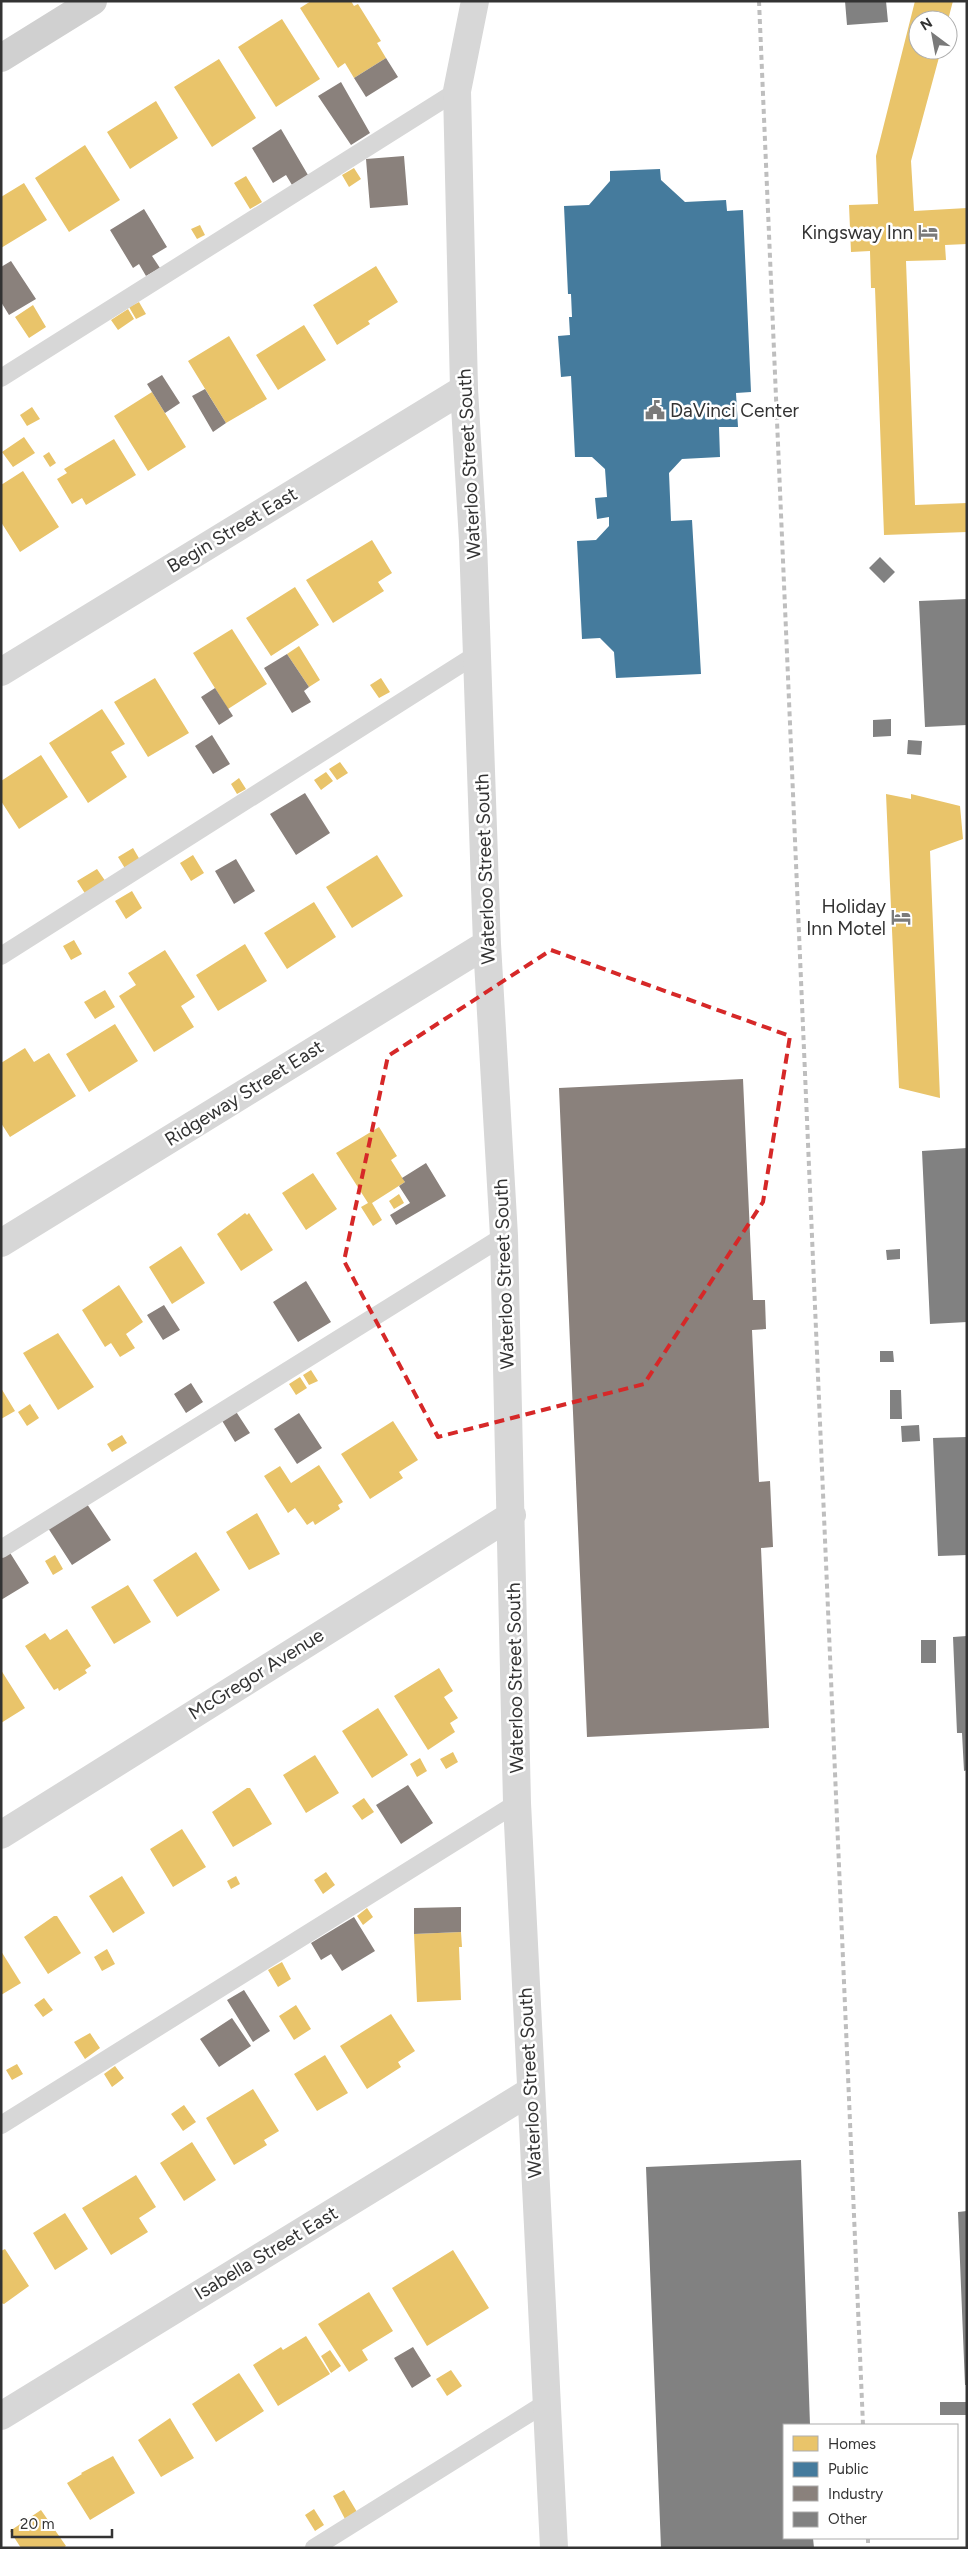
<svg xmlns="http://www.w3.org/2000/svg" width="968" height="2549" font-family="Figtree,sans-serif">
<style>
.homes{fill:#e9c46a}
.public{fill:#457b9d}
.industry{fill:#8a817c}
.building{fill:#818181}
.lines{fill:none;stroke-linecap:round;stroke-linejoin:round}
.lane{stroke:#d7d7d7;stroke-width:18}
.street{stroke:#d7d7d7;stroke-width:28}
.secondary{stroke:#d0d0d0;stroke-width:28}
.rail{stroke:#bebebe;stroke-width:4;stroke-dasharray:5 4;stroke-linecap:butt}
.marked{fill:none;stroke:#d62828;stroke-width:4;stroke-dasharray:10 6;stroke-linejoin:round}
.labels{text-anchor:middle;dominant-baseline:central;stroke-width:5;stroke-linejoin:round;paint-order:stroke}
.poi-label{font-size:19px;fill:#333;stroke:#fff;text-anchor:end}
.street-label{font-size:19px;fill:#333;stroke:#fff}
</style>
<rect width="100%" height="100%" fill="#fff"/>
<path class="homes" d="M 311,1 L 351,1 L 354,6 L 358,4 L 381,41 L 377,43 L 386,58 L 354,78 L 345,63 L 338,68 L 300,8 Z
M 915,1 L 953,1 L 948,20 L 918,20 L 918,50 L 941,50 L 911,161 L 914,211 L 967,208 L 967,244 L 945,245 L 946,260 L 906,261 L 915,505 L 967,503 L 967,532 L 884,535 L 875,288 L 871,288 L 870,251 L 851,252 L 849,205 L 878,204 L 876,156 Z
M 282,19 L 320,79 L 276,107 L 238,47 Z
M 219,59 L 256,118 L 212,147 L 174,87 Z
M 156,101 L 178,138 L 130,169 L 107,132 Z
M 85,145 L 120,200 L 69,232 L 35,178 Z
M 354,168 L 361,179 L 349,187 L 342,175 Z
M 246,176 L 262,202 L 250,209 L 234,183 Z
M 24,183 L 47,220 L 1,248 L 1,197 Z
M 200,225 L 205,235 L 197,239 L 191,229 Z
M 376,266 L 398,302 L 368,321 L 370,324 L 337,345 L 313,305 Z
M 139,302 L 146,314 L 136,319 L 129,307 Z
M 33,305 L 46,327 L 29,338 L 15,317 Z
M 128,309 L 134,319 L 118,330 L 111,320 Z
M 304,325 L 326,360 L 278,390 L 256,355 Z
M 229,336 L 267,399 L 226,423 L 188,361 Z
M 152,392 L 186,447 L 148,471 L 114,416 Z
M 32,407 L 40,419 L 27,426 L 20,415 Z
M 24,437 L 35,453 L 13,467 L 2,452 Z
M 114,439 L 136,475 L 86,505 L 82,498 L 72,504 L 57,479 L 67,473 L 64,469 Z
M 49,452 L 56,463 L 50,467 L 43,456 Z
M 23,471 L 59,527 L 20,552 L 1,522 L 1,485 Z
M 372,540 L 392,573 L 378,582 L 384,591 L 333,623 L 306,580 Z
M 295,587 L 319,625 L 271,656 L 246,618 Z
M 232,629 L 267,684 L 228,709 L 193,653 Z
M 299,646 L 320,680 L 309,687 L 287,654 Z
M 155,678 L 189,733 L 148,757 L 114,702 Z
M 381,678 L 390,692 L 379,698 L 370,685 Z
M 102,709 L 125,744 L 111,752 L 127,777 L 88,803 L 49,743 Z
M 41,755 L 68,797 L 19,829 L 1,801 L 1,781 Z
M 340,762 L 348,773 L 337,780 L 329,769 Z
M 326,772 L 333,781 L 321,790 L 314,780 Z
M 239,778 L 246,789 L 237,794 L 231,784 Z
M 886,794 L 911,799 L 911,794 L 960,806 L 963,839 L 930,851 L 940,1098 L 899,1088 Z
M 133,848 L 140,860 L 126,870 L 118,857 Z
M 193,855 L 204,873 L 191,881 L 180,863 Z
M 377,855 L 403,896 L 352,928 L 326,887 Z
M 97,869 L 106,882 L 86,895 L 77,881 Z
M 132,891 L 142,908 L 126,919 L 115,901 Z
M 314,902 L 336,937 L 287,969 L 264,933 Z
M 74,940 L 82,954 L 71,960 L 63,946 Z
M 245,944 L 267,981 L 218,1011 L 196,975 Z
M 165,950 L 195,997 L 181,1006 L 194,1027 L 154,1052 L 119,996 L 136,985 L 128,973 Z
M 105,990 L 115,1007 L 95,1019 L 84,1002 Z
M 115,1024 L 138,1061 L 89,1092 L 66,1054 Z
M 25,1048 L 34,1062 L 49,1053 L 76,1096 L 10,1137 L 1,1123 L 1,1063 Z
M 379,1127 L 397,1156 L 391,1160 L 405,1182 L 372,1203 L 382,1220 L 373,1226 L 361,1207 L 368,1203 L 336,1153 Z
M 313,1173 L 337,1209 L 306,1230 L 282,1193 Z
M 399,1194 L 404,1203 L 394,1209 L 389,1201 Z
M 245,1213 L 247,1215 L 249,1213 L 273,1250 L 241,1271 L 217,1234 Z
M 181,1246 L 205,1283 L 172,1304 L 149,1267 Z
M 119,1285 L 143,1322 L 126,1334 L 135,1348 L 120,1357 L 111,1343 L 105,1347 L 82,1310 Z
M 58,1333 L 94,1387 L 58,1410 L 23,1353 Z
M 311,1370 L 318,1381 L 309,1385 L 303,1375 Z
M 300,1377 L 307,1388 L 296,1395 L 289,1384 Z
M 1,1388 L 15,1411 L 1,1419 Z
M 30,1404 L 39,1418 L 27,1426 L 18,1412 Z
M 393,1421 L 418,1460 L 399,1472 L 403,1478 L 370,1499 L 341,1454 Z
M 122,1435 L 127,1443 L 112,1452 L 107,1444 Z
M 319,1465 L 343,1502 L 338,1505 L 340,1509 L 315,1525 L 313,1521 L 307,1525 L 295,1508 L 288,1513 L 264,1476 L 280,1466 L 291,1483 Z
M 257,1513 L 280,1554 L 249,1570 L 226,1532 Z
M 196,1552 L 220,1590 L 177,1617 L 153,1580 Z
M 55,1555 L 63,1569 L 53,1575 L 45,1561 Z
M 128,1585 L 151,1622 L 114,1644 L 91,1607 Z
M 67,1629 L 91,1666 L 85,1670 L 87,1673 L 59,1691 L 58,1688 L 54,1690 L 25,1646 L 45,1633 L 50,1640 Z
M 439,1668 L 453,1691 L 444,1697 L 458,1718 L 450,1723 L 455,1732 L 428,1750 L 394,1696 Z
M 1,1670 L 25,1708 L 1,1723 Z
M 378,1708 L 408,1755 L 372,1778 L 342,1731 Z
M 453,1752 L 458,1762 L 446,1769 L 440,1759 Z
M 315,1755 L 339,1793 L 306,1813 L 283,1775 Z
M 420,1758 L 427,1771 L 417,1777 L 410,1764 Z
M 247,1788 L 250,1788 L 272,1824 L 233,1847 L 212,1812 Z
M 364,1798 L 374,1812 L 362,1820 L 352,1806 Z
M 182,1829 L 206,1867 L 173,1887 L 150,1849 Z
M 326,1872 L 335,1885 L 323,1894 L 314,1880 Z
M 122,1876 L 145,1913 L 113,1933 L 89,1896 Z
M 236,1876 L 240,1884 L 231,1889 L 227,1881 Z
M 367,1908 L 373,1917 L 363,1925 L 357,1916 Z
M 54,1916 L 57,1916 L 81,1953 L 48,1974 L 24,1937 Z
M 461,1932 L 462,1947 L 459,1947 L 461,2000 L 417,2002 L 414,1934 Z
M 107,1949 L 115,1964 L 102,1971 L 94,1957 Z
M 1,1951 L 21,1983 L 1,1995 Z
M 282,1962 L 291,1979 L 278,1987 L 268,1970 Z
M 44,1998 L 53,2010 L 43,2017 L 34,2005 Z
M 296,2005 L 311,2029 L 294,2040 L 279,2016 Z
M 391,2014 L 415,2051 L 398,2062 L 401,2067 L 367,2089 L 340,2046 Z
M 90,2033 L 100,2048 L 85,2059 L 74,2042 Z
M 325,2055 L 348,2093 L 317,2111 L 294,2074 Z
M 17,2064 L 23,2074 L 12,2080 L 6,2070 Z
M 115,2066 L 124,2078 L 112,2087 L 104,2074 Z
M 253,2089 L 279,2131 L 264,2140 L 267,2145 L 234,2165 L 206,2118 Z
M 184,2105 L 196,2122 L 183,2131 L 171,2114 Z
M 192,2142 L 216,2180 L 184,2201 L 160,2163 Z
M 136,2175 L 156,2207 L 139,2218 L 148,2232 L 111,2255 L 82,2208 Z
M 65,2213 L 88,2249 L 55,2270 L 33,2233 Z
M 5,2249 L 29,2286 L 4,2304 L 1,2303 L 1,2251 Z
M 453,2250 L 489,2308 L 427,2346 L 392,2288 Z
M 369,2292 L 393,2331 L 362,2350 L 368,2360 L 349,2372 L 318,2324 Z
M 306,2336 L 330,2374 L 278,2406 L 253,2365 L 281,2347 L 283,2350 Z
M 330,2350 L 341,2366 L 331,2373 L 321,2356 Z
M 451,2370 L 462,2386 L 447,2396 L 436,2379 Z
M 239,2373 L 264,2411 L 216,2442 L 192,2404 Z
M 170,2418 L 194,2458 L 161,2477 L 138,2440 Z
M 113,2456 L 135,2493 L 90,2520 L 67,2483 L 82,2474 L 81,2473 Z
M 344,2490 L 357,2512 L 345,2519 L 333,2496 Z
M 314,2509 L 324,2525 L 315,2531 L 305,2515 Z
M 41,2510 L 66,2546 L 63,2548 L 21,2548 L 10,2531 Z"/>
<path class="public" d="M 660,169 L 661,180 L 685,202 L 726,200 L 727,211 L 743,210 L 751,392 L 736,393 L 738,427 L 719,427 L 720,457 L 682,459 L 669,473 L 671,521 L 692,520 L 701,674 L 616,678 L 614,652 L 600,638 L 582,639 L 577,541 L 596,540 L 609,526 L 609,517 L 597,519 L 595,498 L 607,497 L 605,469 L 592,457 L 575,457 L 571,376 L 561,377 L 558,336 L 570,335 L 569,317 L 572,317 L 571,294 L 568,294 L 564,206 L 589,205 L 610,181 L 610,171 Z"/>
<path class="industry" d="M 386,58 L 398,77 L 366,97 L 354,78 Z
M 341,82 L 370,133 L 351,145 L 318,96 Z
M 281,129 L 308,175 L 292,185 L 286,175 L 273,183 L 252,148 Z
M 404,156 L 408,205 L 370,208 L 366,159 Z
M 144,209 L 167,247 L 152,256 L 160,268 L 146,276 L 139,264 L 133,268 L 110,230 Z
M 11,261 L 36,299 L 9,315 L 1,302 L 1,267 Z
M 162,375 L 180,403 L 165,413 L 147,384 Z
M 205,389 L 226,423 L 213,432 L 192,396 Z
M 287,654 L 309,687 L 304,691 L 311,702 L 292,713 L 264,668 Z
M 215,688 L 233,716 L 219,725 L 201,697 Z
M 212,735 L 230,764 L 213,774 L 195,746 Z
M 305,793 L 330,833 L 296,855 L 270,814 Z
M 236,859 L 255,891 L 234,904 L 215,871 Z
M 743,1079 L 753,1300 L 765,1300 L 766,1329 L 752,1330 L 759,1482 L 770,1481 L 773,1547 L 761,1548 L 769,1728 L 587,1737 L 559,1088 Z
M 426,1163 L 446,1196 L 396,1225 L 390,1215 L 410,1203 L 399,1186 L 405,1182 L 402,1178 Z
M 306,1281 L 331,1322 L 298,1342 L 273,1302 Z
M 164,1305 L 180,1330 L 163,1340 L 147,1315 Z
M 191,1383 L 203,1402 L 186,1413 L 174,1394 Z
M 235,1410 L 250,1433 L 235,1442 L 221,1419 Z
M 299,1413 L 322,1448 L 297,1464 L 274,1429 Z
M 87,1504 L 111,1540 L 72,1565 L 48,1528 Z
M 7,1548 L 29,1583 L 1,1600 L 1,1552 Z
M 408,1785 L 433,1823 L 401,1844 L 376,1805 Z
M 461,1907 L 461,1932 L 414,1934 L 414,1908 Z
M 354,1917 L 375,1951 L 342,1971 L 331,1954 L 321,1960 L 311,1943 Z
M 244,1990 L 270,2031 L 253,2042 L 227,2000 Z
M 232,2018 L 251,2046 L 219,2067 L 200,2039 Z
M 413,2347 L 431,2376 L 412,2388 L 394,2358 Z"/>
<path class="building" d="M 845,1 L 886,1 L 888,22 L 847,25 Z
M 880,557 L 895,572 L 884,583 L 869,568 Z
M 967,599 L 967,725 L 925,727 L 919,601 Z
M 891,719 L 891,736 L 873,737 L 873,720 Z
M 908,740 L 922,741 L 921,755 L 907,754 Z
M 967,1148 L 967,1322 L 930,1324 L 922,1151 Z
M 900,1249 L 900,1259 L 887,1260 L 886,1250 Z
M 880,1351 L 893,1351 L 894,1362 L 880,1362 Z
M 890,1390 L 901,1390 L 902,1419 L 890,1419 Z
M 919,1425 L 920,1441 L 902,1442 L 901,1426 Z
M 967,1437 L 967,1555 L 938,1556 L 933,1438 Z
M 967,1636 L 967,1770 L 964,1771 L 962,1733 L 957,1733 L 953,1637 Z
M 921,1640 L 936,1640 L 936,1663 L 921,1663 Z
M 801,2160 L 810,2425 L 784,2425 L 784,2538 L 813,2538 L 814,2548 L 661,2548 L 646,2167 Z
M 967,2211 L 967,2385 L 965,2385 L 958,2212 Z
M 940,2402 L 967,2402 L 967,2415 L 940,2415 Z"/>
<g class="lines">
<path class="lane" d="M 1,378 L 457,91
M 1,956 L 477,654
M 1,1549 L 504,1236
M 1,2125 L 517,1803
M 314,2548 L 546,2403"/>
<path class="street" d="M 475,1 L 457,91 L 464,389 L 473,541 L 487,944 L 504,1236 L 517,1803 L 554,2548
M 1,672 L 464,389
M 1,1243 L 487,944
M 1,1835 L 512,1515
M 1,2416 L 531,2091"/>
<path class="secondary" d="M 1,58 L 93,1"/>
<path class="rail" d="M 759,1 L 863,2425
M 868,2538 L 868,2548"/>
</g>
<path class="marked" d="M 551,950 L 790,1036 L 763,1202 L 644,1384 L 438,1437 L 344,1261 L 388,1056 Z"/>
<defs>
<symbol id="hotel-bare" viewBox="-9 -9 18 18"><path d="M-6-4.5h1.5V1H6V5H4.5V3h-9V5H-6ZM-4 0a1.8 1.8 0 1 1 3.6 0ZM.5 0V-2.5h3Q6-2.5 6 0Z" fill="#7a7a7a" stroke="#fff" stroke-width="2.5" paint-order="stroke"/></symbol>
<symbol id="civic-bare" viewBox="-9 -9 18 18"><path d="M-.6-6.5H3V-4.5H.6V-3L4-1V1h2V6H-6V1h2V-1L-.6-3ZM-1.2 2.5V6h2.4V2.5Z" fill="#7a7a7a" stroke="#fff" stroke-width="2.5" paint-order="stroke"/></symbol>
</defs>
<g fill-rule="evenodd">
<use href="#hotel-bare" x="914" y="218" width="28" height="28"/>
<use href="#civic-bare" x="641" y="396" width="28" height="28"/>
<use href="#hotel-bare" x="887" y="903" width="28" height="28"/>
</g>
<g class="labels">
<g class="poi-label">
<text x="913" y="232">Kingsway Inn</text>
<text x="670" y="410" text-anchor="start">DaVinci Center</text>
<text x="886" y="906">Holiday<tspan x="886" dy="22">Inn Motel</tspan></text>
</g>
<g class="street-label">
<text transform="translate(469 464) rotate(-93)">Waterloo Street South</text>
<text transform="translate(232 530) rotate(-31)">Begin Street East</text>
<text transform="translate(485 869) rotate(-92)">Waterloo Street South</text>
<text transform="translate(244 1093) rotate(-32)">Ridgeway Street East</text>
<text transform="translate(504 1274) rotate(-92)">Waterloo Street South</text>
<text transform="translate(256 1674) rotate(-32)">McGregor Avenue</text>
<text transform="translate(515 1678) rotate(-91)">Waterloo Street South</text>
<text transform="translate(530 2083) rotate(-93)">Waterloo Street South</text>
<text transform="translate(266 2253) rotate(-31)">Isabella Street East</text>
</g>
</g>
<rect width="968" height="2549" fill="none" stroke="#333333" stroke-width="5"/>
<rect x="783" y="2424" width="175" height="115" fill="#ffffff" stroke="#adadad"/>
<rect x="793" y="2436" width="25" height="15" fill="#e9c46a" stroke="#adadad"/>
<text x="828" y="2449" font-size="15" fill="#333333">Homes</text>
<rect x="793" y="2462" width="25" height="15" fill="#457b9d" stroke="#adadad"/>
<text x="828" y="2474" font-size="15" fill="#333333">Public</text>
<rect x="793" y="2486" width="25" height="15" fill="#8a817c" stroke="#adadad"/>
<text x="828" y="2499" font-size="15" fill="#333333">Industry</text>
<rect x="793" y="2512" width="25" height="15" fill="#818181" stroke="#adadad"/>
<text x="828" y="2524" font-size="15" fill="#333333">Other</text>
<g transform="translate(933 35) rotate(328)"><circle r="24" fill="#ffffff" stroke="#adadad"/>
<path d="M0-4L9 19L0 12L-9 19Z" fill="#7a7a7a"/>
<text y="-8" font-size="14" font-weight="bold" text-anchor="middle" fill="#333333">N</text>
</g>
<path d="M12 2529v8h100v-8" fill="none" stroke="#333333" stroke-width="2.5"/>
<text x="20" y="2529" font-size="15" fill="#333333" stroke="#ffffff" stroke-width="4" paint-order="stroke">20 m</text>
</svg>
